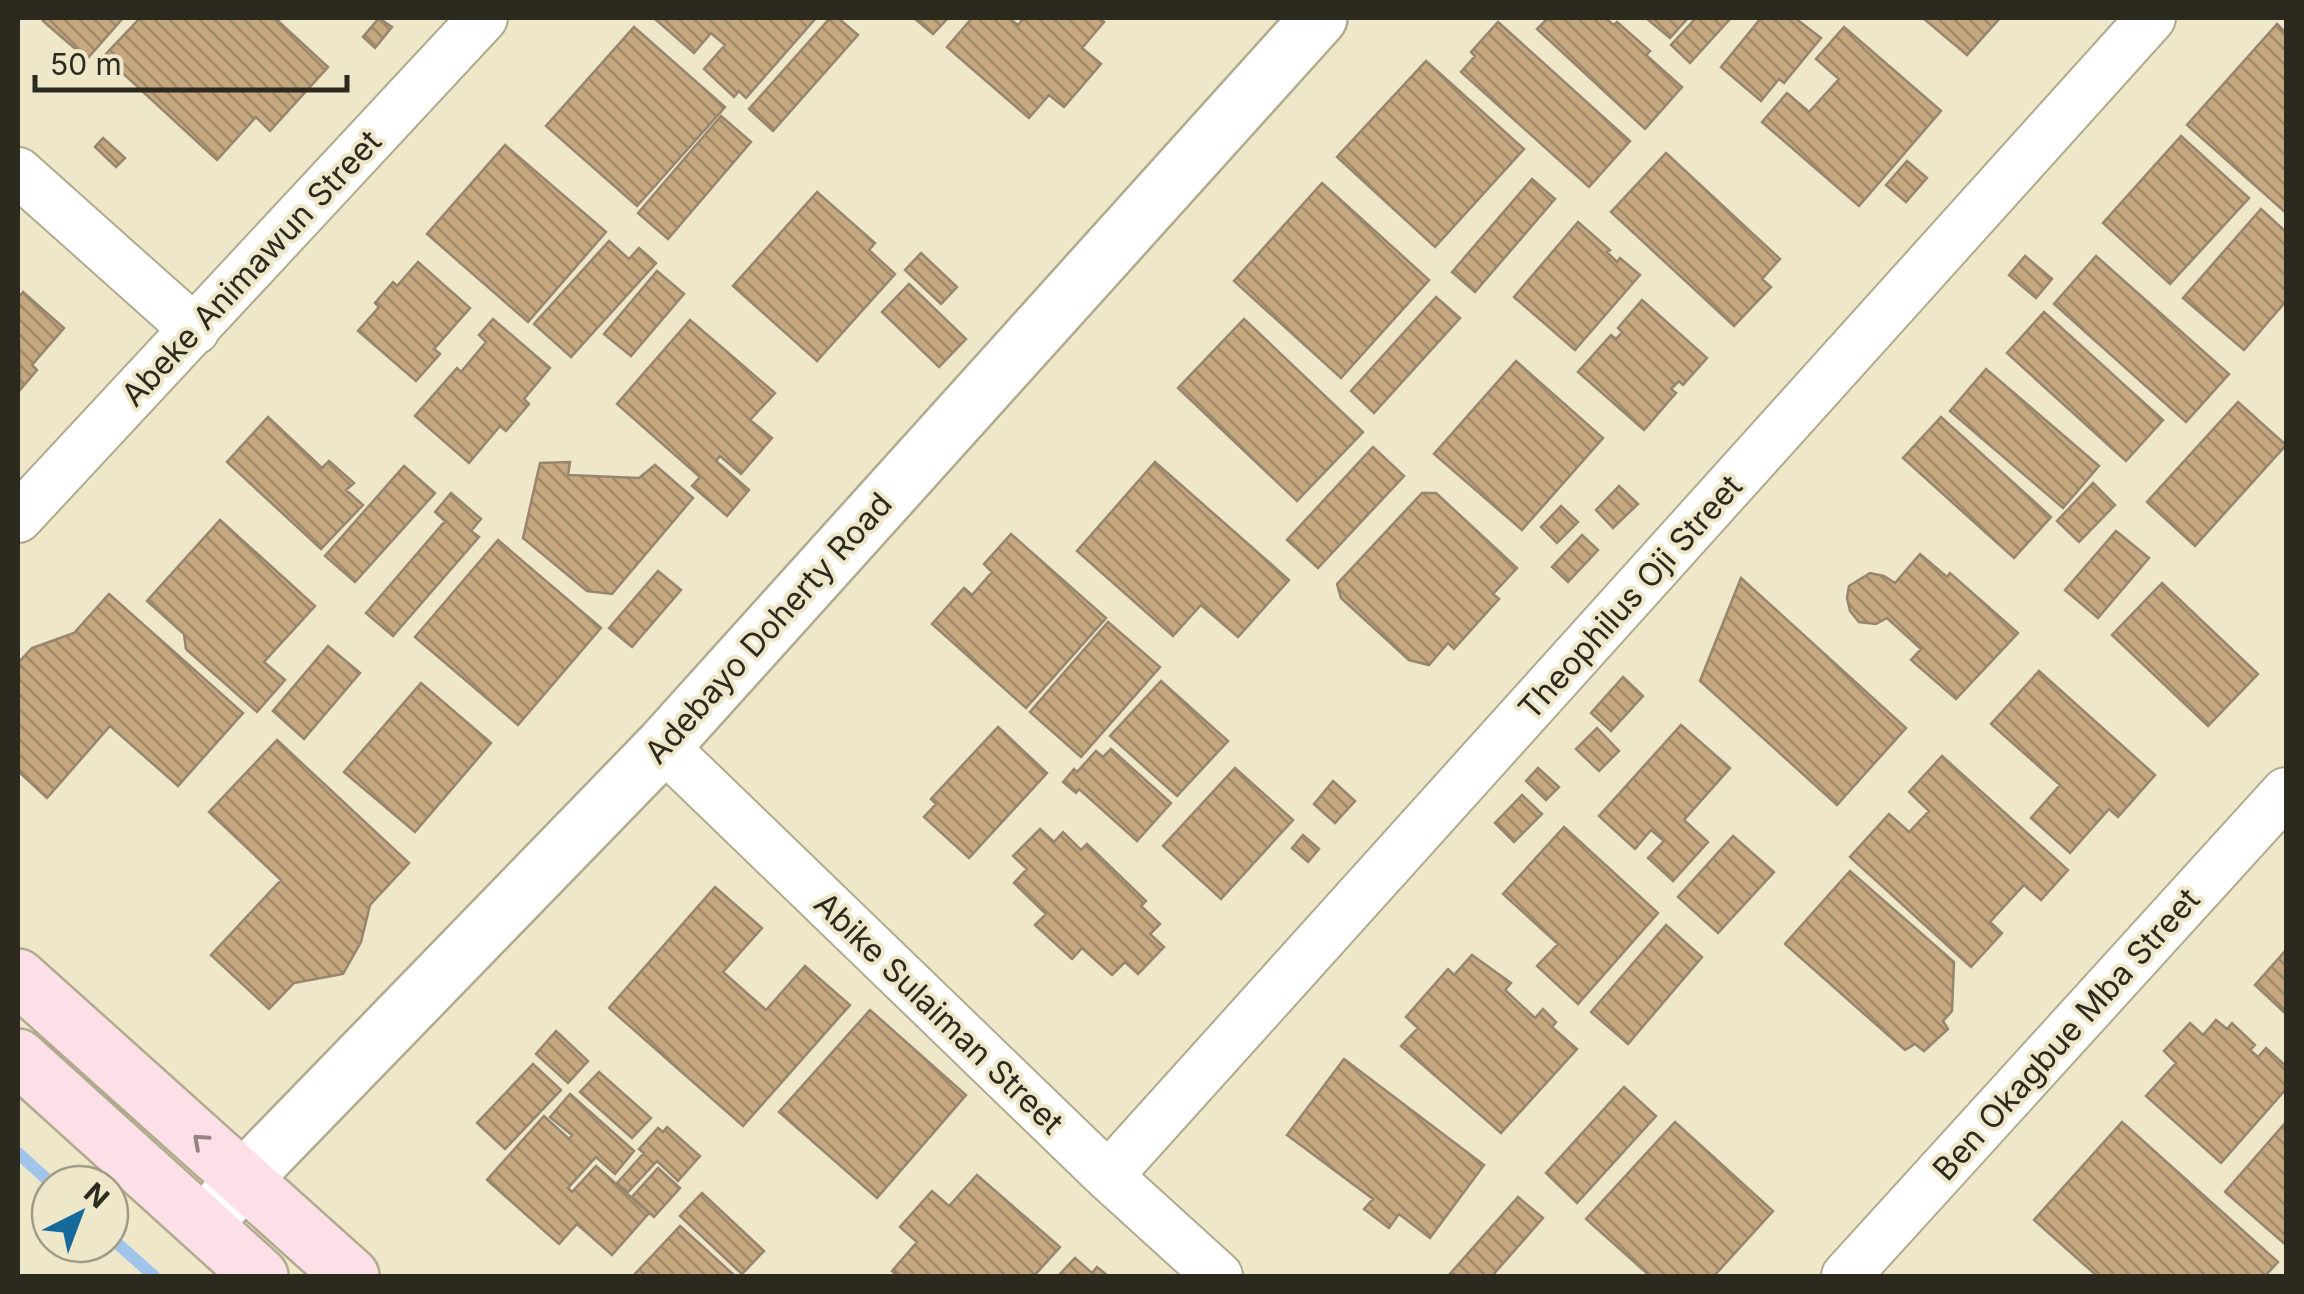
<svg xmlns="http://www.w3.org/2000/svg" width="2304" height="1294" font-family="Inter,sans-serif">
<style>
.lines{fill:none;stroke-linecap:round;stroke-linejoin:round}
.stream{stroke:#a1c5ea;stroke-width:12}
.building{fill:url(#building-back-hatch);stroke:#97856e;stroke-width:2.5}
.minor-casing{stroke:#b0aa8e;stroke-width:52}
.tertiary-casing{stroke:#b0aa8e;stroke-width:60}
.secondary-casing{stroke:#b0aa8e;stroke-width:60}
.minor{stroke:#fff;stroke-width:48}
.tertiary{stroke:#fff;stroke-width:55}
.secondary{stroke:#fcdfe7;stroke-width:55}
.oneway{stroke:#948482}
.labels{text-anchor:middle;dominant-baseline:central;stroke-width:8;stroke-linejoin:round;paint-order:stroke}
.street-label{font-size:32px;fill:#2c291e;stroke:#eee7ca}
</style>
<defs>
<pattern id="building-back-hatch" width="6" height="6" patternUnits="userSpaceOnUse" patternTransform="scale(2.5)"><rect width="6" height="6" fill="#c6a880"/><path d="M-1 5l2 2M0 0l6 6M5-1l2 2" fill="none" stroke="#a18968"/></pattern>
</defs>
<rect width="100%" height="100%" fill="#eee7ca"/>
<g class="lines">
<path class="stream" d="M 18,1153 L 52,1184
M 110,1237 L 154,1276"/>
</g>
<path class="building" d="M 47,18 L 123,18 L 87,59 L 43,21 Z
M 140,18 L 282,18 L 278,21 L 328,67 L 270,131 L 256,117 L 217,160 L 104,56 Z
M 379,18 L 392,27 L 375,48 L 363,37 Z
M 816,18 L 746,98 L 739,91 L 734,97 L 704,69 L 725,45 L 711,33 L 694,53 L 655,19 Z
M 830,18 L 838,18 L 858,35 L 773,131 L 749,109 Z
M 914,18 L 948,18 L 933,34 Z
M 972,18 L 1009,18 L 1018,25 L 1024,18 L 1099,18 L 1104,22 L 1082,48 L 1101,64 L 1064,107 L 1049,95 L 1029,118 L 947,47 Z
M 1548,18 L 1605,18 L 1614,25 L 1617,22 L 1650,51 L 1646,55 L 1682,87 L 1645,129 L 1537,29 Z
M 1646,18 L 1688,18 L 1670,38 Z
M 1696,18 L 1731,18 L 1690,63 L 1671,45 Z
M 1761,18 L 1795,18 L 1821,38 L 1784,83 L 1779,79 L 1761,101 L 1721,67 Z
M 1923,18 L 2000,18 L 1967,55 Z
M 1498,22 L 1630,141 L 1589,187 L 1461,72 L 1475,56 L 1471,52 Z
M 2277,24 L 2286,33 L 2286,213 L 2187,125 Z
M 634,27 L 725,107 L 637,206 L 546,126 Z
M 1844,27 L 1941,111 L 1859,206 L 1762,122 L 1787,93 L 1809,112 L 1839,79 L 1816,59 Z
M 1426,61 L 1524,149 L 1435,247 L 1337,157 Z
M 721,116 L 751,142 L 668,239 L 638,213 Z
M 2181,136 L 2249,198 L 2170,284 L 2103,223 Z
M 103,138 L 125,158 L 116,167 L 95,147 Z
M 505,145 L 606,232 L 528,322 L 427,234 Z
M 1666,153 L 1780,259 L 1762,279 L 1771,287 L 1734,326 L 1611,212 Z
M 1907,161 L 1927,178 L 1906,202 L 1886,185 Z
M 1532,179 L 1555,199 L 1475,292 L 1452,272 Z
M 1322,183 L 1429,280 L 1341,378 L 1234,281 Z
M 817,192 L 875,243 L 869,250 L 895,274 L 817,361 L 733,286 Z
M 2261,209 L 2286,232 L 2286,301 L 2244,350 L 2183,298 Z
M 1578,222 L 1610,250 L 1607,252 L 1617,262 L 1620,258 L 1640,275 L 1575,350 L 1514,297 Z
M 609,241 L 629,259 L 639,248 L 656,263 L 571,357 L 534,324 Z
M 921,253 L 957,287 L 941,304 L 905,270 Z
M 2025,256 L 2052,279 L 2036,298 L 2009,275 Z
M 2096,256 L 2229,374 L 2186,422 L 2054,304 Z
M 418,262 L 470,308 L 434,349 L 440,354 L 416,381 L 358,331 L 379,307 L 375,303 L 393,282 L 397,286 Z
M 657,271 L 684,294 L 631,356 L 604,334 Z
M 909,284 L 966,339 L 939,367 L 882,312 Z
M 23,292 L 64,328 L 32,365 L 37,370 L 20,390 L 18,298 Z
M 1436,297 L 1460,318 L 1374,413 L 1351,391 Z
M 1642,300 L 1707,358 L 1683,385 L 1679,381 L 1671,389 L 1676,393 L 1644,430 L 1578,372 L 1611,335 L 1616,339 L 1622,332 L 1618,328 Z
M 2044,312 L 2163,420 L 2126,461 L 2007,353 Z
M 493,319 L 550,368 L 524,399 L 529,404 L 506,431 L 500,426 L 469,463 L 415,416 L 457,368 L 461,372 L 486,342 L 479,335 Z
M 1244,319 L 1363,432 L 1297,501 L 1178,388 Z
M 690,320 L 775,393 L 750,420 L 772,438 L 741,474 L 720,456 L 716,461 L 749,490 L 727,516 L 692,486 L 700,477 L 617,404 Z
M 1516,361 L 1603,438 L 1522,530 L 1434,454 Z
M 1986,369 L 2099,466 L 2063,508 L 1950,411 Z
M 2238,402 L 2286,445 L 2195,546 L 2147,502 Z
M 268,417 L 322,468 L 329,461 L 354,483 L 346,490 L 363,505 L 321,549 L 227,462 Z
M 1941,417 L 2051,517 L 2014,558 L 1903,458 Z
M 1373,447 L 1404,476 L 1318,568 L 1287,540 Z
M 570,462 L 568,475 L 639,478 L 655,465 L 693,498 L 612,594 L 587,591 L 523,538 L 540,463 Z
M 1155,462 L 1289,580 L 1238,637 L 1201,605 L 1173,636 L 1077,551 Z
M 404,466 L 435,493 L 355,582 L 325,556 Z
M 2093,483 L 2115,505 L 2079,542 L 2057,521 Z
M 1619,486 L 1638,504 L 1613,528 L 1596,510 Z
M 451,493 L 481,519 L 471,531 L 479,537 L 393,636 L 366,613 L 445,521 L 435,512 Z
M 1422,493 L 1436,493 L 1517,568 L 1493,594 L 1499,599 L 1454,649 L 1448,643 L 1429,665 L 1409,660 L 1341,598 L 1337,584 Z
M 1561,506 L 1578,522 L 1557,543 L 1541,527 Z
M 220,520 L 315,606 L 264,662 L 285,680 L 257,712 L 186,649 L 184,634 L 147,601 Z
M 2116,531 L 2149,558 L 2098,618 L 2065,590 Z
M 1011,534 L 1106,618 L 1026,708 L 932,624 L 964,588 L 972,595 L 992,572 L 984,564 Z
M 1582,535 L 1598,550 L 1568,582 L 1552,567 Z
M 498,540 L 601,628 L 518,725 L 415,637 Z
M 1920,554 L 1947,577 L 1950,573 L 2018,633 L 1956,699 L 1911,660 L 1921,649 L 1887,618 L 1876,624 L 1859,622 L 1850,611 L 1847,598 L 1849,586 L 1870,573 L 1884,576 L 1895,583 Z
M 658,571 L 681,590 L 632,647 L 609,628 Z
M 1741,578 L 1906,728 L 1837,805 L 1700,681 Z
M 2162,583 L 2258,674 L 2208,726 L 2112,635 Z
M 109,594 L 243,713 L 178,786 L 110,726 L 47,798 L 18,771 L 18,663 L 32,648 L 74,633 Z
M 1108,622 L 1160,667 L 1081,757 L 1030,712 Z
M 328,646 L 360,673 L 304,739 L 273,711 Z
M 2039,671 L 2155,775 L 2118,817 L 2109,809 L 2070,853 L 2031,818 L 2060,785 L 1991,724 Z
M 1623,677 L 1643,696 L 1611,731 L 1591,713 Z
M 1161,681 L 1228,741 L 1177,796 L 1110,736 Z
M 421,683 L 491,743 L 415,832 L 344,772 Z
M 1681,725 L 1730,768 L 1684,820 L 1708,842 L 1673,881 L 1648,858 L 1664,841 L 1651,830 L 1635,849 L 1599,816 Z
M 998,727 L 1047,773 L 969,858 L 924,817 L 936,804 L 931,799 Z
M 1597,728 L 1619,751 L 1599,771 L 1576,749 Z
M 277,740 L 409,863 L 370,905 L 361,942 L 343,974 L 294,983 L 269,1009 L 211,955 L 281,880 L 209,812 Z
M 1111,749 L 1171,803 L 1137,841 L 1079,789 L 1076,793 L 1063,782 L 1074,769 L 1077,772 L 1096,751 L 1103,757 Z
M 1942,756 L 2068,870 L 2041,900 L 2024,885 L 1990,922 L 2002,933 L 1971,967 L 1850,857 L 1889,814 L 1909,832 L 1929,811 L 1909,792 Z
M 1235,768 L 1293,820 L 1221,899 L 1163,846 Z
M 1538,768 L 1559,787 L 1546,800 L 1526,781 Z
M 1333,781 L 1355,801 L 1335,823 L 1314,804 Z
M 1522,795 L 1542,814 L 1514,842 L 1495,823 Z
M 1564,827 L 1658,913 L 1578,1004 L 1537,966 L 1558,944 L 1503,894 Z
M 1040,829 L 1054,842 L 1063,832 L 1081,850 L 1087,844 L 1146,901 L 1141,906 L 1160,924 L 1150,934 L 1164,947 L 1138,974 L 1125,962 L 1112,975 L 1082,948 L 1072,959 L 1035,925 L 1046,914 L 1014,883 L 1027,869 L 1013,856 Z
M 1303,835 L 1319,849 L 1308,862 L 1292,848 Z
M 1733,836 L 1774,872 L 1718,933 L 1678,897 Z
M 1850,871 L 1954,962 L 1952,1011 L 1943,1021 L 1948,1029 L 1924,1051 L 1915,1044 L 1905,1050 L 1785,944 Z
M 715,887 L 762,928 L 723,972 L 766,1010 L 805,966 L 850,1005 L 743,1126 L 609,1008 Z
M 1666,925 L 1702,957 L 1628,1044 L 1591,1012 Z
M 2286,950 L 2286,1014 L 2255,985 Z
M 1472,955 L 1511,983 L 1505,990 L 1535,1018 L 1543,1009 L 1556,1022 L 1552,1027 L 1577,1049 L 1501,1133 L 1401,1046 L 1418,1028 L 1406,1017 L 1448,969 L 1454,975 Z
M 870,1010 L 966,1095 L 877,1198 L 779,1112 Z
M 2216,1020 L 2227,1029 L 2232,1023 L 2255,1045 L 2250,1050 L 2258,1057 L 2266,1048 L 2286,1066 L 2286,1089 L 2221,1163 L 2146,1096 L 2176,1063 L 2164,1051 L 2190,1023 L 2203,1035 Z
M 556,1031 L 588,1061 L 568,1083 L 536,1054 Z
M 1344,1059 L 1484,1165 L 1430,1238 L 1399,1214 L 1389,1228 L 1364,1209 L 1373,1199 L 1287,1135 Z
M 533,1064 L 561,1090 L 505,1149 L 477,1123 Z
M 599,1072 L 651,1118 L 632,1138 L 580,1092 Z
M 1624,1087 L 1656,1116 L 1577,1203 L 1546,1173 Z
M 570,1094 L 634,1151 L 615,1174 L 596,1157 L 568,1188 L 572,1192 L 596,1166 L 649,1213 L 612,1255 L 577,1224 L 559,1244 L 487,1180 L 544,1116 L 569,1139 L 572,1135 L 550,1117 Z
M 1675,1122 L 1773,1211 L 1714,1276 L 1650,1276 L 1586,1219 Z
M 2122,1122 L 2278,1262 L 2265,1276 L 2097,1276 L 2034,1220 Z
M 2286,1122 L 2286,1245 L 2225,1192 Z
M 667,1127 L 700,1156 L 678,1181 L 657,1161 L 628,1192 L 617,1183 L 644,1153 L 639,1149 L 658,1128 L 663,1132 Z
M 658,1168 L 680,1188 L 654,1217 L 632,1197 Z
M 977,1175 L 1060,1247 L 1034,1276 L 898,1276 L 892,1271 L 917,1242 L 900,1227 L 932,1191 L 949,1206 Z
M 702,1193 L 764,1251 L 742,1274 L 680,1216 Z
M 1518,1197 L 1543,1218 L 1492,1276 L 1448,1276 Z
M 680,1226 L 735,1276 L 633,1276 Z
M 1075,1258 L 1092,1273 L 1097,1267 L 1108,1276 L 1058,1276 Z"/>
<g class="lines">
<defs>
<path id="minor" d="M 18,172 L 195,330
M 18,518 L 483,18
M 663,746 L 1108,1176 L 1218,1276
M 1108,1176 L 2151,18
M 1846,1276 L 2286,792"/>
<path id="tertiary" d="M 204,1225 L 243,1179 L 663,746 L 1319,18"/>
<path id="secondary" d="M 18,977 L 351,1276
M 18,1057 L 260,1276"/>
</defs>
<use href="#minor" class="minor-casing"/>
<use href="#tertiary" class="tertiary-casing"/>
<use href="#secondary" class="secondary-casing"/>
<use href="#minor" class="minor"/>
<use href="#tertiary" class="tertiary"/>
<use href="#secondary" class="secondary"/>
</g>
<defs><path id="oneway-chevron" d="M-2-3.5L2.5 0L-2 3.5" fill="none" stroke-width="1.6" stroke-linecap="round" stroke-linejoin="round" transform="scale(2.5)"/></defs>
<use class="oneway" href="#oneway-chevron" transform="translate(200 1141) rotate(-138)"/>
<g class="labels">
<g class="street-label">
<text transform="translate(251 268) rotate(-47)">Abeke Animawun Street</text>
<text transform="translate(1630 597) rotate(-48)">Theophilus Oji Street</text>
<text transform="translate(768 628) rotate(-48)">Adebayo Doherty Road</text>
<text transform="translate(939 1013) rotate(44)">Abike Sulaiman Street</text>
<text transform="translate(2066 1034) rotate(-48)">Ben Okagbue Mba Street</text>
</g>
</g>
<rect width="2304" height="1294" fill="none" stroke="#2c291e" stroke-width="40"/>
<g transform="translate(80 1214) rotate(42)"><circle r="48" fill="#eee7ca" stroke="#a09b85" stroke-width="2.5"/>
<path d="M0-8L18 38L0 25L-18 38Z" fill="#166a9b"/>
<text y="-15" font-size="28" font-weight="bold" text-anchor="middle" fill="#2c291e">N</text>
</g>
<path d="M35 75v15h312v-15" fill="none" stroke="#2c291e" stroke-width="5"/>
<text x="50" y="75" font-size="30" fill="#2c291e" stroke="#eee7ca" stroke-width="8" paint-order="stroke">50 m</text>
</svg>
